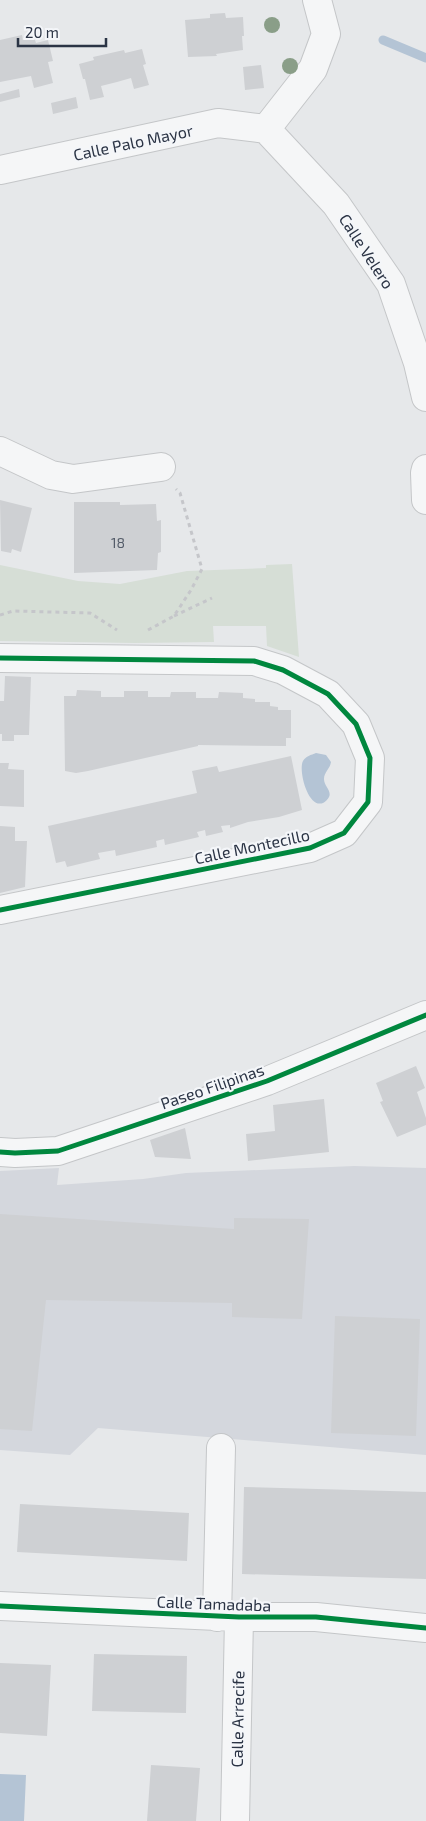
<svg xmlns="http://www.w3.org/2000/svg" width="426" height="1821" font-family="'Exo 2',sans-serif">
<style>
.built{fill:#d4d7dd}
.green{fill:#d6ded6}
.water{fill:#b4c4d5}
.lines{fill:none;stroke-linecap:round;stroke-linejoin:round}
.stream{stroke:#b4c4d5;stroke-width:9}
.building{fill:#ced0d3}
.minor-casing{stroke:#c4c6c8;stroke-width:30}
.path{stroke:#c5c6ca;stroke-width:3;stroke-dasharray:4 4;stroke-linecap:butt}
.minor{stroke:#f5f6f7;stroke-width:28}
.cycleway-casing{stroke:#f4f6f9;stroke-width:8}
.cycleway{stroke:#00873e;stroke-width:5}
.tree{fill:#8a9e88}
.labels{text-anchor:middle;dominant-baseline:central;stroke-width:4.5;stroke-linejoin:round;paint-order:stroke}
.number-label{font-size:14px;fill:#545c69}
.street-label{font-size:16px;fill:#2b3445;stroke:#f4f6f9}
</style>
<rect width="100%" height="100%" fill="#e6e8ea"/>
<path class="built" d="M 354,1166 L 426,1168 L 426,1455 L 98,1428 L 70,1455 L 0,1450 L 0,1171 L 59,1168 L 57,1185 L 143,1179 L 186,1173 Z"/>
<path class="green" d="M 292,564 L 299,657 L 267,646 L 266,626 L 213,626 L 214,642 L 135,643 L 0,641 L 0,565 L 78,581 L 120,584 L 187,571 L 266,568 L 266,565 Z"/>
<path class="water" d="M 316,753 L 326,755 L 331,762 C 330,769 324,772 324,779 C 324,786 332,791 329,797 C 328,799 325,802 323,803 C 308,809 298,770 303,761 C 306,756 311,755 316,753 Z
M 0,1774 L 26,1775 L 24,1821 L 0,1821 Z"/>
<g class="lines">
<path class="stream" d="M 383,40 L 426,58"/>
</g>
<path class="building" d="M 225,13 L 226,18 L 243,17 L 244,36 L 242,36 L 243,50 L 216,54 L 217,56 L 188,57 L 185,20 L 210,18 L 210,14 Z
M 22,35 L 23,40 L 34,37 L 36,43 L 48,40 L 53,61 L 48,62 L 53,83 L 34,88 L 31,76 L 0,82 L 0,40 Z
M 142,49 L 146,64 L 143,65 L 149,85 L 134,89 L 131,78 L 117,82 L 101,86 L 104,97 L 90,100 L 85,79 L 83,79 L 79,64 L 94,60 L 93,57 L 124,50 L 125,53 Z
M 261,65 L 264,88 L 245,90 L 243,67 Z
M 19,89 L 20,97 L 0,102 L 0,94 Z
M 76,97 L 78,108 L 53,114 L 51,103 Z
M 0,500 L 32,508 L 21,552 L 12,549 L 11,553 L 1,551 Z
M 74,502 L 120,502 L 120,505 L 156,504 L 157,521 L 161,520 L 161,552 L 158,553 L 157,570 L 74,573 Z
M 5,676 L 31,677 L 29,735 L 14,735 L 14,741 L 2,741 L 2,734 L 0,734 L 0,701 L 4,701 Z
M 77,690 L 101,691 L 101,697 L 124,697 L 124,691 L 148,691 L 148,697 L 170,697 L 171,692 L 196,692 L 196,698 L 218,698 L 219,692 L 243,693 L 243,698 L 255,699 L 255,702 L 270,702 L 270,706 L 278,707 L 278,710 L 291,710 L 291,738 L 286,738 L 286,746 L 198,745 L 198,746 L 88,771 L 76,773 L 65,771 L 64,696 L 76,696 Z
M 291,756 L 302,810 L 279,817 L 248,822 L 230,828 L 230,825 L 221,826 L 223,832 L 206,836 L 205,830 L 197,832 L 199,837 L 165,845 L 164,839 L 156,841 L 157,847 L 116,856 L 115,850 L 98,853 L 100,859 L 67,867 L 65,861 L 56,863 L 48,826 L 197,793 L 192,771 L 217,766 L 219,772 Z
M 0,763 L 9,763 L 8,769 L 24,770 L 24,807 L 0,806 Z
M 0,826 L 15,827 L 15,841 L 27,841 L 25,887 L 0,893 Z
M 416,1066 L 425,1088 L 417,1092 L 426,1118 L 426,1125 L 397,1137 L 380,1102 L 383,1101 L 376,1083 Z
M 324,1099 L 329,1152 L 248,1161 L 246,1134 L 275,1131 L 273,1105 Z
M 185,1128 L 191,1159 L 155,1157 L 150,1140 Z
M 0,1214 L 234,1229 L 234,1218 L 309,1219 L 302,1319 L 232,1317 L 232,1303 L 46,1300 L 32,1431 L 0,1429 Z
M 335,1316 L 420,1319 L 416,1436 L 331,1433 Z
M 244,1487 L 426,1492 L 426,1579 L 242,1574 Z
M 20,1504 L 189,1513 L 187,1561 L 17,1552 Z
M 94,1654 L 187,1656 L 186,1713 L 92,1711 Z
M 0,1663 L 51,1665 L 47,1736 L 0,1733 Z
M 151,1765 L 200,1768 L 196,1821 L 147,1821 Z"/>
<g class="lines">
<defs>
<path id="minor" d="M 266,129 L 336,204 L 391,284 L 418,363 L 426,397
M 266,129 L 313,69 L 326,34 L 317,0
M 0,170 L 218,123 L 266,129
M 0,451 L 51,475 L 73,479 L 161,467
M 426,469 L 425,473 L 426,500
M 0,658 L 254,661 L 283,670 L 328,694 L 356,724 L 370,758 L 368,802 L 344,833 L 310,848 L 0,910
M 0,1152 L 15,1153 L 58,1151 L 106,1135 L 267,1081 L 426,1015
M 0,1606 L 239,1617 L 316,1617 L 426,1628
M 217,1617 L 221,1448
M 235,1821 L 239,1617"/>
</defs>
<use href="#minor" class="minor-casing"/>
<path class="path" d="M 0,615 L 13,611 L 90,613 L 117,630
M 174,616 L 212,598
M 148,630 L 174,616 L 191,590 L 202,569 L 180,493 L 176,489"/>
<use href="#minor" class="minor"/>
<defs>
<path id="cycleway" d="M 0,658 L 254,661 L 283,670 L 328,694 L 356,724 L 370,758 L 368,802 L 344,833 L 310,848 L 0,910
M 0,1152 L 15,1153 L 58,1151 L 106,1135 L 267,1081 L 426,1015
M 0,1606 L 239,1617 L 316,1617 L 426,1628"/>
</defs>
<use href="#cycleway" class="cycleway-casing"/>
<use href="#cycleway" class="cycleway"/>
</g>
<g class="tree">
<circle cx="272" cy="25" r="8"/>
<circle cx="290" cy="66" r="8"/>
</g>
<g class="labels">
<g class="number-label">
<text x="118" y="542">18</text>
</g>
<g class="street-label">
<text transform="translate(133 142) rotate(-12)">Calle Palo Mayor</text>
<text transform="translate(367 251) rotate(57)">Calle Velero</text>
<text transform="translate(252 846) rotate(-12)">Calle Montecillo</text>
<text transform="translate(212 1086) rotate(-19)">Paseo Filipinas</text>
<text transform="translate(214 1603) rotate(2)">Calle Tamadaba</text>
<text transform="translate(237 1719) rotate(-89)">Calle Arrecife</text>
</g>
</g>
<path d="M18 38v8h88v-8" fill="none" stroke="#2b3445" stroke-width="2.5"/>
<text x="25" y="38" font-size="15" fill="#2b3445" stroke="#f4f6f9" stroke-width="4" paint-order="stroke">20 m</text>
</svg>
